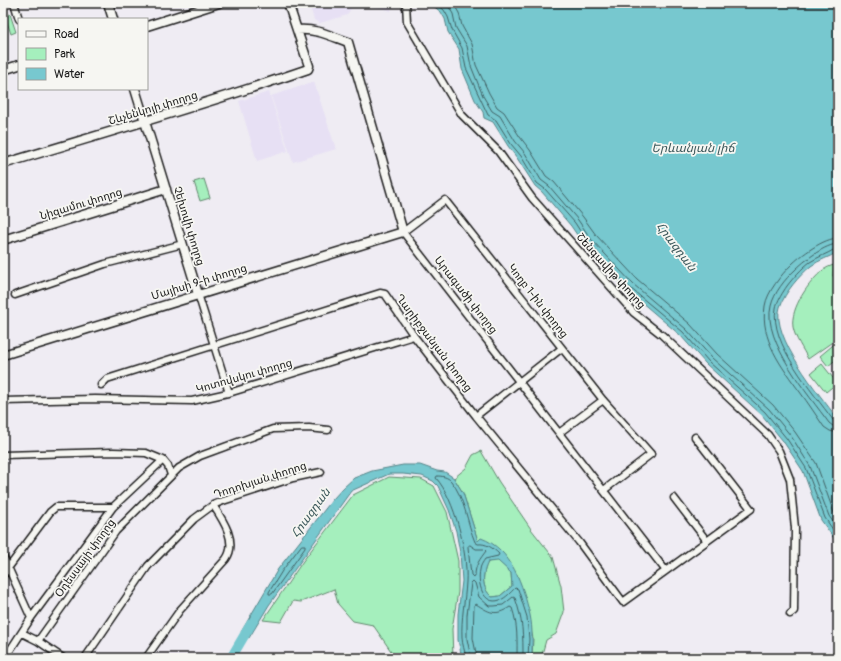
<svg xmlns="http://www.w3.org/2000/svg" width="841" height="661" font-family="Pangolin,'Noto Sans Armenian',sans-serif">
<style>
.built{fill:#e7e0f4}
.green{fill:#a5efbd;stroke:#60866c}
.water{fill:#77c8cf;stroke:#538387;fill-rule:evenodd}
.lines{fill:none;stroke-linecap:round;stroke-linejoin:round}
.shore{stroke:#406164;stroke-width:1}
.river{stroke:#77c8cf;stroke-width:10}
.minor-casing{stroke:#1c1c1c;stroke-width:9}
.tertiary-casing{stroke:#1c1c1c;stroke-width:11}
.minor{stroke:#f6f6f2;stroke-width:6}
.tertiary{stroke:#f6f6f2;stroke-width:8}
.labels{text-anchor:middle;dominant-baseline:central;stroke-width:3.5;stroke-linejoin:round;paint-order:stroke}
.street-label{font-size:11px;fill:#1c1c1c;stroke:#f6f6f2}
.water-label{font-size:12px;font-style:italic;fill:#3c585b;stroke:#f6f6f2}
</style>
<rect width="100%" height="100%" fill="#efecf3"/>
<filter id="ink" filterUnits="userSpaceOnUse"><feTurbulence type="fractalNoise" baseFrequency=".025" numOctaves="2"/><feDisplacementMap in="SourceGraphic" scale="8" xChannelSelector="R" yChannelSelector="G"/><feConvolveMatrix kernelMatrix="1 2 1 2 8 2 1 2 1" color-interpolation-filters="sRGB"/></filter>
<g filter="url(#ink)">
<path class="built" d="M 309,3 L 354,3 L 347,15 L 320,23 L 314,20 Z
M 363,3 L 392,3 L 391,11 L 371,5 Z
M 314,82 L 336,149 L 293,162 L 271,96 Z
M 269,92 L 288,151 L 257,161 L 239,101 Z"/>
<path class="green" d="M 10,14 L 16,32 L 11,34 L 5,16 Z
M 204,179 L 210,198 L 200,201 L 194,182 Z
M 834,265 L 833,276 L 838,280 L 838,338 L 808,359 C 803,349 795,338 793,327 C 790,308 809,282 823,270 C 826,268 830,266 834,265 Z
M 838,341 L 838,358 L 828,366 L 820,356 Z
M 822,364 L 837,383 L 826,392 L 811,373 Z
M 481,451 L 499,482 L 531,529 L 553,557 L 561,586 L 564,612 L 556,634 L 546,640 L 541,658 L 532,658 L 533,638 L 517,574 L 478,541 L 463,493 L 454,478 L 466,468 L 473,455 Z
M 389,477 L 421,479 L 434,486 L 447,512 L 458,561 L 458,592 L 452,629 L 453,658 L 392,658 L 393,654 L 373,625 L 353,621 L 338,604 L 334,589 L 301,602 L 293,601 L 281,622 L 263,620 L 303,561 L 353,495 Z
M 498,560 L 511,573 L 512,586 L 500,596 L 492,597 C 481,588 482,574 488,562 Z"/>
<path class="water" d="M 432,3 L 838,3 L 838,252 C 830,257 819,260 811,266 C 799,276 785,292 780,307 C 770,336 820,395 837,418 L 838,422 L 838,544 L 821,520 L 803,471 L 783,441 L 762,415 L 706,364 L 680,335 L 627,290 L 584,245 L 571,226 L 542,192 L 535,186 L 517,158 L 508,146 L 493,122 L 484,118 L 483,112 L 475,100 L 462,69 L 459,49 L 448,32 L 445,19 L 441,12 L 432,5 Z
M 403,465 L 420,465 L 437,471 L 445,472 L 454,478 L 463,493 L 478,541 L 481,538 C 512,549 523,586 530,615 C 533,629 532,644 532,658 L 462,658 L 458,640 L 458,614 L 462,581 L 460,553 L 456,531 L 449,510 L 438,486 L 433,481 L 422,476 L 403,474 L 389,474 L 351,491 L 269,605 L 249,638 L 241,632 L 278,569 L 333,499 L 343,488 L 354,478 L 372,471 ZM 498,561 L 511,573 L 512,586 L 500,596 L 492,597 C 481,588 482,574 488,562 Z"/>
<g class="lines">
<path class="shore" d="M 436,3 L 444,10 L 448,17 L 452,30 L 462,48 L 466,68 L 488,115 L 496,120 L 511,144 L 521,156 L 537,183 L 545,189 L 575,223 L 587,242 L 629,287 L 683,332 L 709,362 L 765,412 L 787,439 L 806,468 L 825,518 L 838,537
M 444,3 L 449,7 L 453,14 L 456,28 L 467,46 L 471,66 L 483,96 L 492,111 L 500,116 L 515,141 L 525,153 L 541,180 L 549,186 L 578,220 L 591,239 L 633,284 L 686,329 L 712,358 L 769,409 L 791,436 L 810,466 L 829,516 L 838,529
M 453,3 L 459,13 L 462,26 L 472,44 L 476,65 L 489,93 L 497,107 L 504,112 L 520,137 L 530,150 L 546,176 L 554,182 L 583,217 L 596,235 L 637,279 L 690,324 L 717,354 L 773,405 L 795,432 L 816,463 L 834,513 L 838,518
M 838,238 C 824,238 801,255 791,265 C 782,274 767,292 765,306 C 760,339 781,366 800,392 C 808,403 816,415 824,427 L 830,431 L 838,433
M 838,244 C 825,244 804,261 795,270 C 785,279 774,293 771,306 C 762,341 809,395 829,423 L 833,426 L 838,427
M 838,249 L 835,249 C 827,254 818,257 810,262 C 802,268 793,278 787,286 C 783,292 777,301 776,308 C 769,343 813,392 833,420 L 838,422
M 302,545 L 305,545 L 305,548 L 272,594 L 269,594 L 269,592 L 282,571 Z
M 470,545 L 476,549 L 484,549 L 486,551 C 480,559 475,565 475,576 L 473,577 L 471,575 L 468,547 Z
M 466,658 C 465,651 462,644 462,637 C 461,619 465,601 466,582 C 468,554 455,499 436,478 L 437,476 C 442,476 448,477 451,481 C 465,498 467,523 475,542 L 478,544 C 486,543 493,548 499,554 L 498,556 L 485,559 C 483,562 480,566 480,570 C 477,583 483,606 500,600 C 506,598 511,592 515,588 L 518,589 L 527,617 L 529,639 L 528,658
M 471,658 L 467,639 L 467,615 L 471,583 L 473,581 L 475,583 L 479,597 L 489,606 L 494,606 L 503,605 L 513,597 L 515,598 C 523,620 523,635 523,658
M 477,658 L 473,638 L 474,605 L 476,604 C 489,612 495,617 510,607 L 512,608 C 518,625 517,641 517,658"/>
<path class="river" d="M 231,658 L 251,624"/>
<defs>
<path id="minor" d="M 14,3 L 19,19
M 406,3 L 407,22 L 462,115 L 498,151 L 532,198 L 634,313 L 662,335 L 768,435 L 779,451 L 790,479 L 795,528 L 794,611 L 790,614
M 198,294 L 229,393
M 15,295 L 105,264 L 183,244
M 101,385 L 107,379 L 380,293 L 385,294 L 414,336 L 476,416 L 579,542 L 623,602 L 751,509 L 695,437
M 3,401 L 95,399 L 192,401 L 232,392 L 414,336
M 476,416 L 562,348
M 559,433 L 603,400
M 3,455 L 113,452 L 146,453 L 163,460 L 168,466 L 171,475
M 604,490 L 651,454 L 603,400 L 445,200 L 403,232 L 666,571
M 674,498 L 707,541
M 3,556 L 31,618
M 3,575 L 50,512 L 56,507 L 113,507
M 22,633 L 38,641 L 63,658
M 38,641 L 116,531 L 179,468 L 200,456 L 273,429 L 309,428 L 328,430
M 5,658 L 31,618 L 113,507 L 163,460
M 85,658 L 148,566 L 194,519 L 213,505 L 223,501 L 293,478 L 321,472
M 146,658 L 180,610 L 226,559 C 238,542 223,520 213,505"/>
<path id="tertiary" d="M 108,3 L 113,19
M 147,26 L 219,3
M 3,70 L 19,65
M 135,89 L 198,294
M 3,164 C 105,133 207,104 308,69 L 309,66 L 288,3
M 3,240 L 166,189
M 3,355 L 403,232 L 348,42 C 331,36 315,28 297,30"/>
</defs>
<use href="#minor" class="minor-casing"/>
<use href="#tertiary" class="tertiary-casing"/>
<use href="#minor" class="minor"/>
<use href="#tertiary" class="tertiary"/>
</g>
</g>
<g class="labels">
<g class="street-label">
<text transform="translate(153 108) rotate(-17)">Շևչենկոյի փողոց</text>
<text transform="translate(81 204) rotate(-17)">Նիզամու փողոց</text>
<text transform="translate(189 226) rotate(73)">Չեխովի փողոց</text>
<text transform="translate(611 271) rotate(48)">Շենգավիթ փողոց</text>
<text transform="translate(199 282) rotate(-17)">Մայիսի 9-ի փողոց</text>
<text transform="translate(466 295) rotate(52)">Արագածի փողոց</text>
<text transform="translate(538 301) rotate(52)">Կողբ 1-ին փողոց</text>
<text transform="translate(434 343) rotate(53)">Ղարիբջանյան փողոց</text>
<text transform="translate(244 376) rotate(-16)">Կոտովսկու փողոց</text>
<text transform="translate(260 480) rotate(-18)">Դոդոխյան փողոց</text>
<text transform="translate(85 558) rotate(-54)">Օդեսսայի փողոց</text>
</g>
<g class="water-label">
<text x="693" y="148">Երևանյան լիճ</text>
<text transform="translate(676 247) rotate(53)">Հրազդան</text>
<text transform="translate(311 513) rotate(-54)">Հրազդան</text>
</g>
</g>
<rect width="841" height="661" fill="none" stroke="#f6f6f2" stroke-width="16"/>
<rect x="8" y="8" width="825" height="645" fill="none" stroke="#1c1c1c" stroke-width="1.5" filter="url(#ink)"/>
<rect x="18" y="18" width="130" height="72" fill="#f6f6f2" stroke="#9f9f9c"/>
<rect x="26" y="31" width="20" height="6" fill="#f6f6f2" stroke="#9f9f9c"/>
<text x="54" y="38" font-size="12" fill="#1c1c1c">Road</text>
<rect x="26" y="48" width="20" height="12" fill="#a5efbd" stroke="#9f9f9c"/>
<text x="54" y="58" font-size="12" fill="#1c1c1c">Park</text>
<rect x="26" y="68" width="20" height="12" fill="#77c8cf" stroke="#9f9f9c"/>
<text x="54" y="78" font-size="12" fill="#1c1c1c">Water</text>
</svg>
